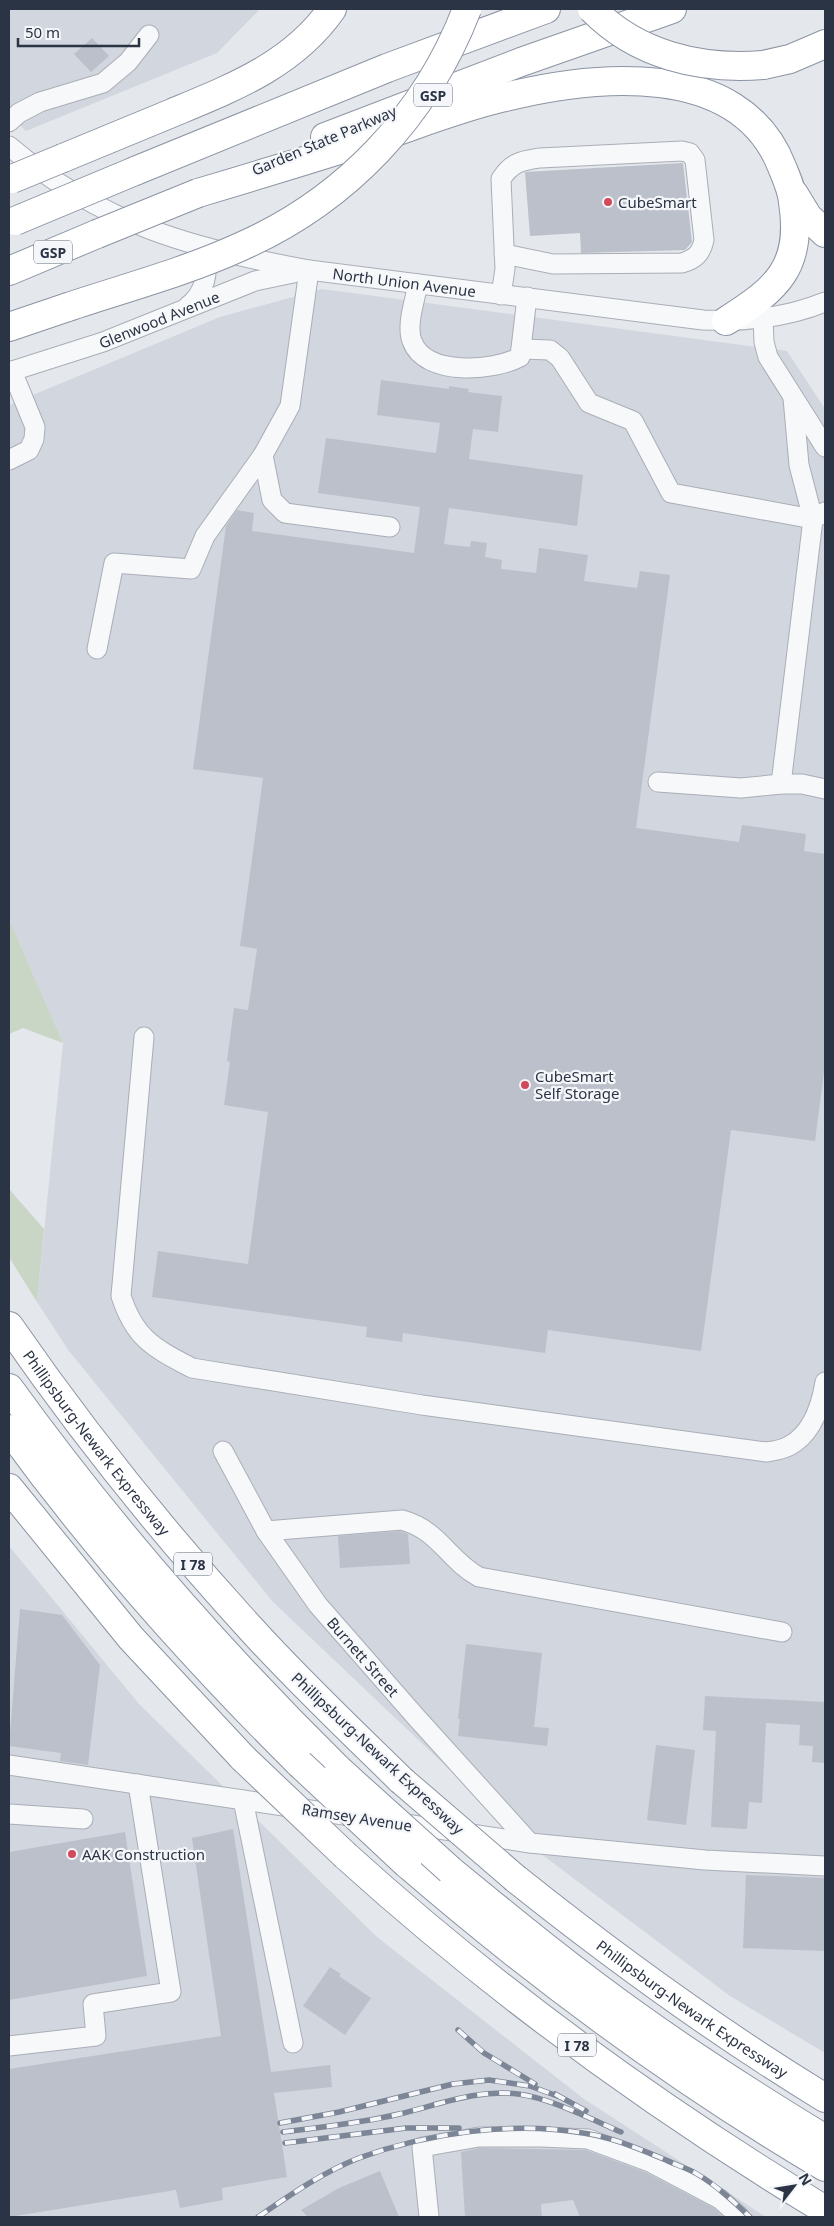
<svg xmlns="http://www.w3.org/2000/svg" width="834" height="2226" font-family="'Noto Sans',sans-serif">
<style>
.built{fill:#d2d6de}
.green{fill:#c9d6c5}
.building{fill:#bbc0ca}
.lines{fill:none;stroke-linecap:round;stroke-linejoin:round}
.minor-casing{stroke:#a9aeb7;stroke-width:21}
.highway-casing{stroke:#8b94a3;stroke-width:30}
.minor{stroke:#f7f8fa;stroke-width:19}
.highway{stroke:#fff;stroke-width:28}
.rail-casing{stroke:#7d8696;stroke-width:5.5}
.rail{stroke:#f4f6f9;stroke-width:4;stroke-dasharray:11;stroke-linecap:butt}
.highway-bridge-casing{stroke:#8b94a3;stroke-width:30;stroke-linecap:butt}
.highway-bridge{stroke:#fff;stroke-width:28}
.poi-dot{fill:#d1495b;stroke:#f4f6f9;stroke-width:2}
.labels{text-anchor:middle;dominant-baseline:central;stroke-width:4.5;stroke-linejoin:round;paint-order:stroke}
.shield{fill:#f4f6f9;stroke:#676e7b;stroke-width:1}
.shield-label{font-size:14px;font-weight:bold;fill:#2b3445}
.street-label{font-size:15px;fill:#2b3445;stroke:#f4f6f9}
.poi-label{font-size:15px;fill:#2b3445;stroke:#f4f6f9;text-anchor:start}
</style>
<rect width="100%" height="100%" fill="#e4e7ec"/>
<path class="built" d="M 9,9 L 260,9 L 217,53 L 26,131 L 9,115 Z
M 322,289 L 787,351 L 825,409 L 825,2053 L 730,1996 L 528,1844 L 273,1602 L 69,1351 L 37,1302 L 63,1043 L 9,919 L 9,405 L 220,317 Z
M 9,1546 L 139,1704 L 377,1937 L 584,2099 L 766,2217 L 9,2217 Z"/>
<path class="green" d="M 9,919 L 63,1043 L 23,1028 L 9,1034 Z
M 9,1189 L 44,1229 L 37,1302 L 9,1257 Z"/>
<path class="building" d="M 92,38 L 109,56 L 91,72 L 74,54 Z
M 683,163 L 692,242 L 685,250 L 581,253 L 580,233 L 530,236 L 525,172 Z
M 381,380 L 449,389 L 449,386 L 469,389 L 468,392 L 502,396 L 498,432 L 473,429 L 469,459 L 583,475 L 577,526 L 449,508 L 444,544 L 470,547 L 471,541 L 487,543 L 485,557 L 502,560 L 501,569 L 536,573 L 539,548 L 588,555 L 584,581 L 637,588 L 640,571 L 670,575 L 636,828 L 739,842 L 742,825 L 806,834 L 804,851 L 825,854 L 825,1064 L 815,1141 L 731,1130 L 701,1351 L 548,1330 L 545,1353 L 403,1333 L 402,1342 L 366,1337 L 367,1327 L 152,1297 L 158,1251 L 248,1264 L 268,1112 L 224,1105 L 230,1062 L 227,1061 L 234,1008 L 248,1010 L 257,949 L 240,946 L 263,778 L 193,769 L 226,526 L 237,510 L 254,513 L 252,531 L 414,553 L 420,507 L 318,493 L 326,438 L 436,453 L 440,423 L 377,415 Z
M 400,1531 L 408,1534 L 410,1564 L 340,1568 L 338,1536 Z
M 20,1609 L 62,1615 L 100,1665 L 88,1765 L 60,1761 L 61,1753 L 9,1746 Z
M 466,1644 L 542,1653 L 534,1727 L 549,1728 L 547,1746 L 458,1736 L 460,1719 L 458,1719 Z
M 705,1696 L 825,1702 L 825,1763 L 812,1762 L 813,1746 L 799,1745 L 800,1725 L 766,1723 L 762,1803 L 749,1802 L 747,1829 L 711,1827 L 716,1731 L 703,1730 Z
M 656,1745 L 695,1750 L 686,1825 L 647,1820 Z
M 233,1829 L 271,2072 L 330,2065 L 332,2087 L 274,2093 L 287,2177 L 222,2188 L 223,2200 L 180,2208 L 176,2190 L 9,2217 L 9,2069 L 221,2036 L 192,1838 Z
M 125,1832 L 147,1976 L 9,2000 L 9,1852 Z
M 746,1875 L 825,1878 L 825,1951 L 743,1948 Z
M 330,1967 L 341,1974 L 339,1976 L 371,1998 L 345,2035 L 303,2006 Z
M 480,2148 L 586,2150 L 645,2172 L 714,2208 L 723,2217 L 580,2217 L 573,2200 L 541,2204 L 542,2217 L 465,2217 L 461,2152 Z
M 380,2171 L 399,2217 L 308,2217 L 301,2210 L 339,2188 Z"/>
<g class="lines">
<defs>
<g id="minor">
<path d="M 9,122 L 19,113 L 40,102 L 103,83 L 128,62 L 149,35"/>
<path id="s1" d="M 9,146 C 101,224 193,249 309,270 L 703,320 C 745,322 786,318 825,302"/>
<path d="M 418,284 C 415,300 406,325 412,341 C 425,377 494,371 520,357 L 527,297"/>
<path d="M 501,295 L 505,269 L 501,179 C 512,162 521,161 540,158 L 682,151 L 690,153 L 695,160 L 704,240 C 701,254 695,259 682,263 L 553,264 L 504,254"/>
<path d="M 188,306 C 204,294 210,272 204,253"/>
<path d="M 763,318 L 764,342 L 768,357 L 825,447"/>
<path d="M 521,349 L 550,350 L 560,358 L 589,403 L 633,421 L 671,493 L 813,519 L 799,465 L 793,398"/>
<path id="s2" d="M 9,372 L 103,342 L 255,281 L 298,272"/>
<path d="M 263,455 L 272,500 L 285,513 L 390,527"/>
<path d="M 9,460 L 29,450 L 34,439 L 35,427 L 12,371"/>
<path d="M 825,512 L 813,519 L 781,784 L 802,784 L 825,789"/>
<path d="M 97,649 L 114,563 L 191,569 L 205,536 L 263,455 L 290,406 L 309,270"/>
<path d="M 658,782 L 741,788 L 781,784"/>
<path d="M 144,1037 L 121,1296 C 135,1339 154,1348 192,1368 L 422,1405 L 766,1452 C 773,1451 782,1450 789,1446 C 812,1434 821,1406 825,1382"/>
<path id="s3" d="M 223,1451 L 266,1531 L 318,1605 L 416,1717 L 530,1843"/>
<path d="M 266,1531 L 402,1520 C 439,1530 448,1560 479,1577 L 782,1632"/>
<path d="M 9,1765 L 357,1817"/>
<path d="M 243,1800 L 293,2043"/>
<path d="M 9,1814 L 83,1819"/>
<path d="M 399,1823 L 530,1843 L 705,1860 L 825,1866"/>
<path d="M 9,2046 L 96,2036 L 93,2004 L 171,1992 L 138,1784"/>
<path d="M 429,2217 L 422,2147 L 479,2137 L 541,2137 L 588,2139 L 650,2162 L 720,2199 L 740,2217"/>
</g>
<g id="highway">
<path d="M 763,65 L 790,59 L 825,44"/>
<path d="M 325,137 L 521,62 L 672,9"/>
<path d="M 63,158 C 99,143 136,128 172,113 C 232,88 293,65 332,9"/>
<path d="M 135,171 L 387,68 L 546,9"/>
<path d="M 198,193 C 255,176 311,159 368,141 C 412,127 455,109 501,98 C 592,75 740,58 782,167 C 787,179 792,190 793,202 C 803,267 777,289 726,321"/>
<path d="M 794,194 L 808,217 L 825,233"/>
<path d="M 9,271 L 97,234"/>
<path d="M 9,327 L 68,307"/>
<path id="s4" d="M 9,1326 C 83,1433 164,1534 252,1630 C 299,1682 351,1731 401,1780"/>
<path d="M 9,1388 C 108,1525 219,1652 339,1770"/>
<path d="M 9,1429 C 96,1549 195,1660 300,1764"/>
<path d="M 9,1488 L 131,1638 L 243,1758"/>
<path d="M 346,1856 C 494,1990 655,2107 825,2210"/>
<path d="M 407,1864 C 538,1977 676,2079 825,2167"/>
<path d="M 450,1870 C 511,1920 573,1971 638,2017 C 698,2060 761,2100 825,2139"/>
<path id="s5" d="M 516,1879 C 615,1958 717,2032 825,2098"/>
</g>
</defs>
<use href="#minor" class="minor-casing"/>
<use href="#highway" class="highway-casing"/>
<use href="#minor" class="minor"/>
<use href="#highway" class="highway"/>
<defs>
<path id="rail" d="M 458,2030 L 484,2053 L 535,2084
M 555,2094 L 586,2111
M 280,2123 L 339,2112 L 453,2084 L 489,2080 L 530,2086 L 560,2097
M 283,2132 C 322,2127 362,2123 399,2114 C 438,2105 477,2089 518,2094 C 550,2098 591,2119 621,2132
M 285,2143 L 406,2128 L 459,2128
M 258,2217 C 290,2195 323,2172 359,2158 C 427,2133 512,2121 583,2133 C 612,2137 639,2149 666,2160 C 676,2165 687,2168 697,2174 C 716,2185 734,2202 750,2217"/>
</defs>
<use href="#rail" class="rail-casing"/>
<use href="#rail" class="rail"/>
<defs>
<path id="highway-bridge" d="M 592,9 C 637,55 700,70 763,65
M 12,179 L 63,158
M 15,221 L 135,171
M 97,234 L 198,193
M 68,307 C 125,288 185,272 240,247 C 345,201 426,116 467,9
M 243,1758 L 346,1856
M 300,1764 L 407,1864
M 339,1770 L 450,1870
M 401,1780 L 516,1879"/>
</defs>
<use href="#highway-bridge" class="highway-bridge-casing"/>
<use href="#highway-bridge" class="highway-bridge"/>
</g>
<g class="poi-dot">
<circle cx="608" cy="202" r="5"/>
<circle cx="525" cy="1085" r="5"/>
<circle cx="72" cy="1854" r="5"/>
</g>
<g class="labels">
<g class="shield">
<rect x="414" y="83.5" width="38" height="23" rx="4"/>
<rect x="34" y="240.5" width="38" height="23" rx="4"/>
<rect x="174" y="1552.5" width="38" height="23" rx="4"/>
<rect x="558" y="2033.5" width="38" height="23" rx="4"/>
</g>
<g class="shield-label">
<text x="433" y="95">GSP</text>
<text x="53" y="252">GSP</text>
<text x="193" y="1564">I 78</text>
<text x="577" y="2045">I 78</text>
</g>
<g class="street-label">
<text transform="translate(324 140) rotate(-23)">Garden State Parkway</text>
<text stroke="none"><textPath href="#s1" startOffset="425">North Union Avenue</textPath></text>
<text stroke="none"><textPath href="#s2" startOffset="159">Glenwood Avenue</textPath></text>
<text stroke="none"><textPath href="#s4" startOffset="146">Phillipsburg-Newark Expressway</textPath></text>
<text stroke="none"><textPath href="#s3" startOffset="250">Burnett Street</textPath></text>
<text transform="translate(378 1753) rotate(43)">Phillipsburg-Newark Expressway</text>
<text transform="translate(357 1817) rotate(9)">Ramsey Avenue</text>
<text stroke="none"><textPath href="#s5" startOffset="219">Phillipsburg-Newark Expressway</textPath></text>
</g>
<g class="poi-label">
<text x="618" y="202">CubeSmart</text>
<text x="535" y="1076">CubeSmart<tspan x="535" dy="17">Self Storage</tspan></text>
<text x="82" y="1854">AAK Construction</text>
</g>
</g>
<rect width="834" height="2226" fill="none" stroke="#2b3445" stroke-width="20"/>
<g transform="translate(794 2186) rotate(59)" stroke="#f4f6f9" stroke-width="4" paint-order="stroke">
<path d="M0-4L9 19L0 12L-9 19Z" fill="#2b3445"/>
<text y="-8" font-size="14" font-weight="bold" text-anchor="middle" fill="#2b3445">N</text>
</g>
<path d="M18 38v8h121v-8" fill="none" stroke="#2b3445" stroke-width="2.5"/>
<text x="25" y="38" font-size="15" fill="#2b3445" stroke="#f4f6f9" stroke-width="4" paint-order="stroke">50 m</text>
</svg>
